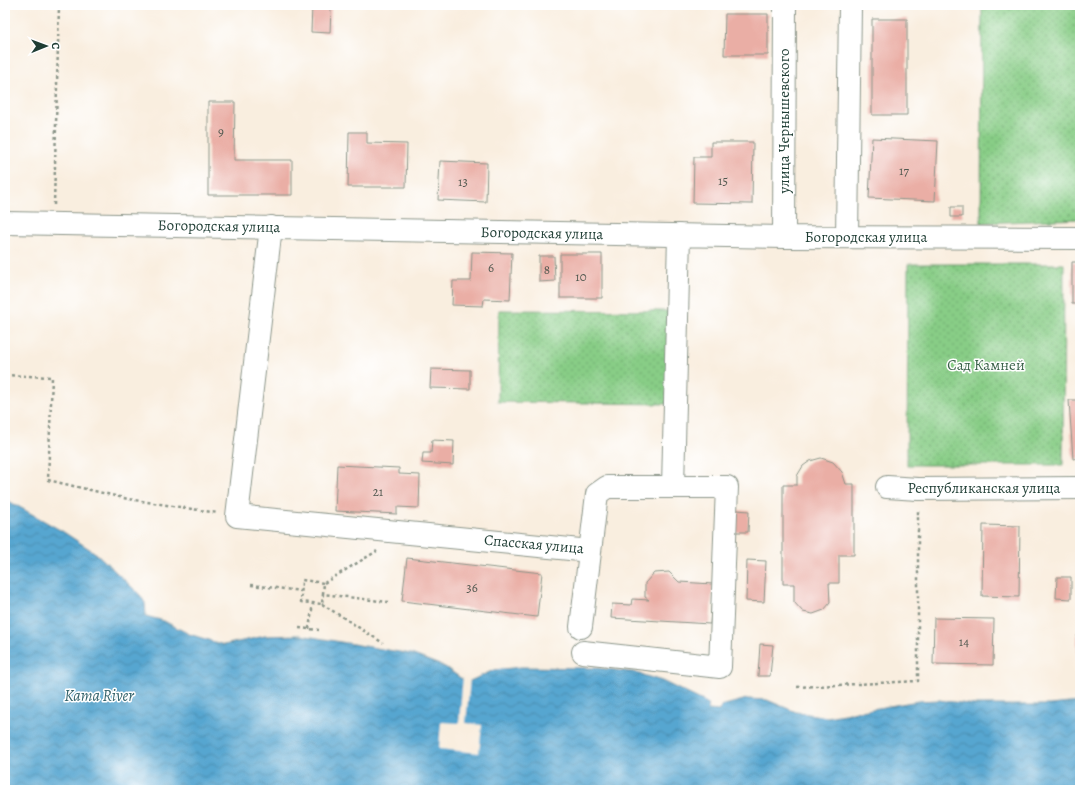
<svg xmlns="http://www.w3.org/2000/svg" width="1085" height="795" font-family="Alegreya,serif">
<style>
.garden{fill:url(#garden-dots);stroke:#54855d}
.water{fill:url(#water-waves);stroke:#3a7282}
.pier{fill:#f9eedf}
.building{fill:#eaaea5}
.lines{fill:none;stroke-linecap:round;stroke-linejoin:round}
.minor-casing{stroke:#8c968a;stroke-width:24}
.path{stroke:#8c968a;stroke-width:2.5;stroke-dasharray:3 3;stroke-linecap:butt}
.minor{stroke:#fff;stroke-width:22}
.labels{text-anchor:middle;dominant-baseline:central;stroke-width:3;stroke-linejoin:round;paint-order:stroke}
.number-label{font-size:13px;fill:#525950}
.street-label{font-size:15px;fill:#1f3d34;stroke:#fff}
.park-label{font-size:15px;fill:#396148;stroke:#fff}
.water-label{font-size:16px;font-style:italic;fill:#32626b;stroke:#fff}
</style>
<defs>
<pattern id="garden-dots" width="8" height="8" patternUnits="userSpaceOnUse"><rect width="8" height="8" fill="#88cd86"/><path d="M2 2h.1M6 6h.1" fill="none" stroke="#6fa86e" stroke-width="1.8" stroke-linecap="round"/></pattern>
<pattern id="water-waves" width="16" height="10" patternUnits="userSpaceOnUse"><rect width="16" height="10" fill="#56a6d0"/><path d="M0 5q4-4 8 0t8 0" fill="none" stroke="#4788aa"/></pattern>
</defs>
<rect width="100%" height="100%" fill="#fff"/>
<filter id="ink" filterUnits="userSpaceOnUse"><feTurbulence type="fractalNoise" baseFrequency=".025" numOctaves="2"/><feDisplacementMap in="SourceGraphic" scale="8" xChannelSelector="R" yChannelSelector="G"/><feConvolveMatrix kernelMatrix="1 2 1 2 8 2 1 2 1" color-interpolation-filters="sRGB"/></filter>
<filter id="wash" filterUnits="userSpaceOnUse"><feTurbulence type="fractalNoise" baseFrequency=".012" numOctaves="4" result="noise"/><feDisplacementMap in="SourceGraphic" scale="16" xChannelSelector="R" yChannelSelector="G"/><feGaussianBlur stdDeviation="0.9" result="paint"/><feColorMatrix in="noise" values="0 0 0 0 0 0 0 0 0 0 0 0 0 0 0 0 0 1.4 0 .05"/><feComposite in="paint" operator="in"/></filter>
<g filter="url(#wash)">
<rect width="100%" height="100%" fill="#f9eedf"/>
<path class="garden" d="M 982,5 L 1080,5 L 1080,219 L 981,223 Z
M 908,264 L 1064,264 L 1063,465 L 907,465 Z
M 499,310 L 672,311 L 668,404 L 498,402 Z"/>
<path class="water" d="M 5,499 L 62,531 L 97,554 L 140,595 L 145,603 L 146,616 L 164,621 L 189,634 L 224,645 L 265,636 L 300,635 L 411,654 L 445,667 L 462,679 L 470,681 L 494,670 L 521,667 L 597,668 L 633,672 L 662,681 L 707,703 L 708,710 L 719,711 L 721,706 L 747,699 L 767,700 L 796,712 L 827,717 L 918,701 L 939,700 L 975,705 L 1049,705 L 1080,702 L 1080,790 L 5,790 Z"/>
<path class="pier" d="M 463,676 L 470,678 L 466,723 L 482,725 L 479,753 L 439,749 L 441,722 L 459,723 Z"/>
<g id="blocks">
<path class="building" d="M 312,6 L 331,7 L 330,33 L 311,32 Z
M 725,14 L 768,14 L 768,55 L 724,55 Z
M 872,19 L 907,19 L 907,115 L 872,115 Z
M 208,102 L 235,102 L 234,160 L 292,160 L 292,195 L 208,195 Z
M 349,132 L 367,132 L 367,143 L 407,144 L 406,187 L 348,187 Z
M 872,138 L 938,141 L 935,201 L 869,198 Z
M 711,142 L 753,142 L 752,204 L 693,203 L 694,157 L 711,157 Z
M 440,161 L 487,163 L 486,202 L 438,200 Z
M 951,207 L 962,207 L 962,217 L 951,217 Z
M 472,252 L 512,253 L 510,300 L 484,299 L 483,306 L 452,305 L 453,281 L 471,281 Z
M 560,254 L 602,254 L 602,298 L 560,298 Z
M 539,256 L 554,256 L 555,281 L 539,282 Z
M 1072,262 L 1080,262 L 1080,304 L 1072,304 Z
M 431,369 L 470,370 L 470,389 L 430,388 Z
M 1069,400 L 1080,400 L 1080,458 L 1073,459 Z
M 432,440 L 454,441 L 453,465 L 422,463 L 423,453 L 431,453 Z
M 821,458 L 833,462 L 842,472 L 846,484 L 854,484 L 854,555 L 839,555 L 839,583 L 829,583 L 830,603 L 824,610 L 813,614 L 803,612 L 794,602 L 794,584 L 783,584 L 783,485 L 797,485 L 797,476 L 803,466 L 810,461 Z
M 337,465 L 399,468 L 399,474 L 420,475 L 419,508 L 397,507 L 397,514 L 335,511 Z
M 737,510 L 749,511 L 748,532 L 736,532 Z
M 983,525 L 1020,526 L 1019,597 L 982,596 Z
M 407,558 L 542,573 L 537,617 L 402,601 Z
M 747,560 L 766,561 L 764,602 L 746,601 Z
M 669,572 L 679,582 L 713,584 L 710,624 L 611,618 L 612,604 L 631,605 L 632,599 L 649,600 L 645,597 L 645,583 L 654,573 Z
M 1057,577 L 1071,577 L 1071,599 L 1056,598 Z
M 934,618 L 994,619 L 993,665 L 933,664 Z
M 1077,635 L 1080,635 L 1080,671 L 1077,671 Z
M 760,644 L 773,645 L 770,676 L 758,676 Z"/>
</g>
</g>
<g filter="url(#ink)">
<use href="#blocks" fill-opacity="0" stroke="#8c968a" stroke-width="1"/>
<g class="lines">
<defs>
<path id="minor" d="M 5,223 L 784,237 L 1080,238
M 271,227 L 237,516 L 590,551
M 784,237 L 785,5
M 847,237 L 850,5
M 887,487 L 918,489 L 1080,488
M 581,627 L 597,494 L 607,487 L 673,487 L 679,235
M 583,652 L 720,667 L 727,487 L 673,487"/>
</defs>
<use href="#minor" class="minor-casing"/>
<path class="path" d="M 54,205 L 59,5
M 5,375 L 52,377 L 48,480 L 128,499 L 218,513
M 324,583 L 377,551
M 251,585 L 301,591
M 323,594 L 324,583 L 302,580 L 301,602 L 322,604 L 323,594 L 388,602
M 322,604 L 383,643
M 299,628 L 319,630
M 309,629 L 313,603
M 797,687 L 918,681 L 918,509"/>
<use href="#minor" class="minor"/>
</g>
</g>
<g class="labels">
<g class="number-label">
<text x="221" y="131">9</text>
<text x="904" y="170">17</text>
<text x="723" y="180">15</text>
<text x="463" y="181">13</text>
<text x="491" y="267">6</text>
<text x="547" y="269">8</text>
<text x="581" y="276">10</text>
<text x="378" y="491">21</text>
<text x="472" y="587">36</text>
<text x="964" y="641">14</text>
</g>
<g class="street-label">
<text transform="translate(784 121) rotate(-90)">улица Чернышевского</text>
<text transform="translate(219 226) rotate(1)">Богородская улица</text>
<text transform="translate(542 233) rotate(1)">Богородская улица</text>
<text x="866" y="237">Богородская улица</text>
<text x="984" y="488">Республиканская улица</text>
<text transform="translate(534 544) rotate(5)">Спасская улица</text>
</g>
<g class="park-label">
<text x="986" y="365">Сад Камней</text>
</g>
<g class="water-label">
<text x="99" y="696">Kama River</text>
</g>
</g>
<rect width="1085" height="795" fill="none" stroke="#fff" stroke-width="20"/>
<g transform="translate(46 46) rotate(89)" stroke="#ffffff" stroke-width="3" paint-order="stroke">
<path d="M0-3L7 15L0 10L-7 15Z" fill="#1f3d34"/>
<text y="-6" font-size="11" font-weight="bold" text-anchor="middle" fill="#1f3d34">С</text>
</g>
</svg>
